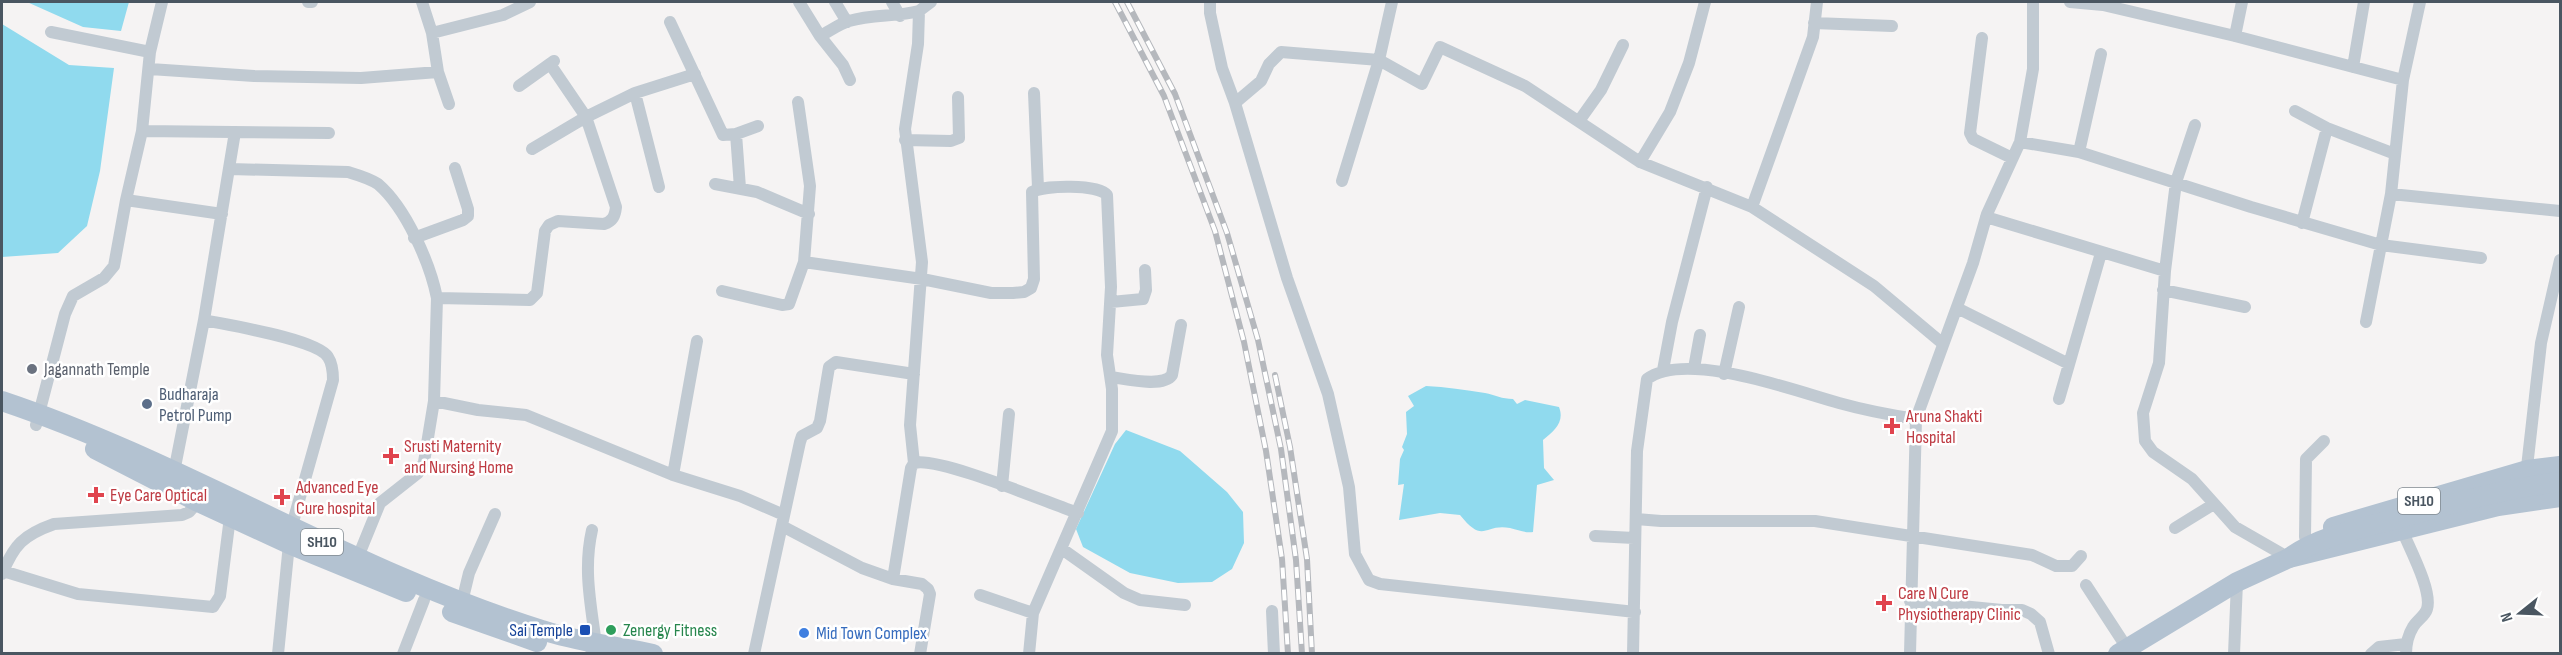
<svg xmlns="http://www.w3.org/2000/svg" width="2562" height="655" font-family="'Sofia Sans Condensed',sans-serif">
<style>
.water{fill:#90daee}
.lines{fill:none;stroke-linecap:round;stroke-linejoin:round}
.street{stroke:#c1cad2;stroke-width:12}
.primary{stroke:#b3c2d1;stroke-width:20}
.rail-casing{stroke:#b5b8bd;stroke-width:6}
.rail{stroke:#fff;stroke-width:4;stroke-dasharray:11;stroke-linecap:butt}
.primary-bridge{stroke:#b3c2d1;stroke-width:20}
.worship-dot{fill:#6b7280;stroke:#fff;stroke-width:2}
.service-dot{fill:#5c6f8a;stroke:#fff;stroke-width:2}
.health-dot{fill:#e0444e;stroke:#fff;stroke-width:2}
.transit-dot{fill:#1a4fb4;stroke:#fff;stroke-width:2}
.leisure-dot{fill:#2e9e5b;stroke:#fff;stroke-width:2}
.shop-dot{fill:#3f7fe0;stroke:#fff;stroke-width:2}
.labels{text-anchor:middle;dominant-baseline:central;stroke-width:5;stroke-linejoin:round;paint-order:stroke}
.shield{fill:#fff;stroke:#808990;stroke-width:1.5}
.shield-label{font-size:16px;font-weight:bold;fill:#4a5661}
.worship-label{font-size:18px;fill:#5b616d;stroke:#fff;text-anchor:start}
.service-label{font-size:18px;fill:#4e5e75;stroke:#fff;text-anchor:start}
.health-label{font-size:18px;fill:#be3a42;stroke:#fff;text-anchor:start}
.transit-label{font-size:18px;fill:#164399;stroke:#fff;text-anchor:end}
.leisure-label{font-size:18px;fill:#27864d;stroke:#fff;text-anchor:start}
.shop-label{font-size:18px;fill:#366cbe;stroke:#fff;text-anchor:start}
</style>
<rect width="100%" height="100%" fill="#f5f3f3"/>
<path class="water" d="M 27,2 L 129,2 L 121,31 L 83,27 Z
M 2,24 L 69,65 L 114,68 L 100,171 L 87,226 L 58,253 L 2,257 Z
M 1426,386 C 1446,387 1465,390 1485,393 C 1495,395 1502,399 1513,399 L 1517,404 L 1525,400 L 1559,407 C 1565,422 1554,431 1543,440 L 1544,468 L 1554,480 L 1537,485 L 1533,532 C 1524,533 1519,530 1510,528 C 1484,523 1484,545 1460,515 L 1440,513 L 1399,520 L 1404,484 L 1398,485 L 1400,459 L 1404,450 L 1402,447 L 1407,434 L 1406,412 L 1414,406 L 1408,396 Z
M 1126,430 L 1180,451 L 1227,492 L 1243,512 L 1244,543 L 1232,569 L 1212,582 L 1178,583 L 1130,573 L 1083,547 L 1076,529 L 1115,444 Z"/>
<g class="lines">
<path class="street" d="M 308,2 L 312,2
M 422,2 L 432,33 L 438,72 L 449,104
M 799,2 L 820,36 C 830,31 839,24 849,21 C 872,14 896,17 919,11
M 835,2 L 847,22
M 892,2 L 900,16
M 1210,2 L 1210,13 L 1222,68 L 1235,103 L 1287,278 L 1328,394 L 1349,487 L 1355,554 L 1369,580 L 1380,584 L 1635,612
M 2070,2 L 2103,5 L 2235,36 L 2403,80
M 670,22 L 723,135 L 736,134 L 758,126
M 1814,23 L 1892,26
M 51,32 L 150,52
M 432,33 L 503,15 L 530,2
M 820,36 L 843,65 L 850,80
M 2235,36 L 2242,2
M 1982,38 L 1970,133 L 1973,139 L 2012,158
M 2353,67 L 2364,2
M 150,69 L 254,76 L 361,78 L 438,72
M 519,86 L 554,61
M 635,93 L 659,187
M 1034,93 L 1038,188
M 798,102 L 810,186 L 804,262 L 922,279 L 991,293 L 1013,293 L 1024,292 L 1031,288 L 1034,279 L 1032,192 C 1044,185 1098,184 1107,195 L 1111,287 L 1107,355 L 1112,389 L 1112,431 L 1033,613 L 1029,654
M 1235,103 L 1261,81 L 1269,64 L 1281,52 L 1379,60 L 1422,84 L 1440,47 L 1525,86 L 1640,162 L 1752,207 L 1874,286 L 1942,343
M 2295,111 L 2327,128 L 2395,154
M 1579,121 L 1601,90 L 1623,45
M 2195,125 L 2176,182 L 2165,271 L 2159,363 L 2143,413 L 2145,441 L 2153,452 L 2192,479 L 2235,527 L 2289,558
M 142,131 L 329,133
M 736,134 L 740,188
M 905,140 L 951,141 L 959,138 L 958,97
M 2020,142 L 2079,152 L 2251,207 L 2381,245 L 2481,258
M 532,149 L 586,117 L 635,93 L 695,74
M 2079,152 L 2101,54
M 1640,162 L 1670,112 L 1689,63 L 1705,2
M 230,169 L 348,172 C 358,175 369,178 378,184 C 406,208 430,263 437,298 L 530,300 L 537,293 L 545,231 L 549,225 L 558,221 L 604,224 C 613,221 615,216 616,207 L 586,117 L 550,64
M 1342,181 L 1379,60 L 1392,2
M 715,184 L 757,192 L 809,214
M 2391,194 L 2560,211
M 126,200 L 222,214
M 1752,207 L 1813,37 L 1817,2
M 1986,217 L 2165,271
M 2302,223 L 2327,128
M 414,238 L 463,220 L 468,216 L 468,209 L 455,168
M 2163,290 L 2245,307
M 722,291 L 782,305 L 789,304 L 804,262
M 1111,302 L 1143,299 L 1146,290 L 1145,270
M 1957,308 L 2069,364
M 204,320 C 227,325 317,339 328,357 C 332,363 333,372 333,380 L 291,529
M 2366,322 L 2391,194 L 2403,80 L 2420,2
M 1694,368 L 1700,335
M 1663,370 L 1672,322 L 1707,187
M 1724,374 L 1739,307
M 1111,377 C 1126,379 1163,388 1172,375 L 1181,325
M 2059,399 L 2101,253
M 434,401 L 478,410 L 526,415 L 673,475 L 740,496 L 784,515
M 36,425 L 65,314 L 73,296 L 104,278 L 114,266 L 126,200 L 142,131 L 150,52 L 162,2
M 914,463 L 910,425 L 922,262 L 905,129 L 918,44 L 919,11 L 931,2
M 174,472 L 204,320 L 235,132
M 673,475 L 697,341
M 2526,476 L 2541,343 L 2560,260
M 1002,486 L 1009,414
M 1636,519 L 1661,521 L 1815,521 L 2032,555 L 2056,566 L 2072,566 L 2081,556
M 2400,525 C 2407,544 2433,590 2427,609 C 2425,616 2417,620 2413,627 C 2408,635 2406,644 2406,654
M 782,526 L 862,568 L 893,579 L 922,584 L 928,589 L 930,594 L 920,654
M 2175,528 L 2214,504
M 1595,536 L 1634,538
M 2305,537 L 2306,459 L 2324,441
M 1062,549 L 1124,593 L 1140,600 L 1185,605
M 358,557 L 380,503 L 418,473 L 424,462 L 434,401 L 437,298
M 3,571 L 78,594 L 213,607 L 220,596 L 230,517
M 2,574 C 14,545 23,535 54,524 L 182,515 L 189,512 L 198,502
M 893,579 L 911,468 L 914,463 C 938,456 1048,503 1078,513
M 2086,585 L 2127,648
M 980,595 L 1033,613
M 1910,601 L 2002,610 L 2022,610 L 2031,614 L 2040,622 L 2049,654
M 462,602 L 469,573 L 495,514
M 1272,611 L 1274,654
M 278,654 L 289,544
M 403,654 L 424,600
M 591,654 L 596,645 C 591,604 583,570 592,530
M 754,654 L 800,442 L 802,436 L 817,428 L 820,421 L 829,367 L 836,362 L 914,374
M 1633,654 L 1637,451 L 1647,379 C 1686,350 1795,391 1839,403 C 1864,410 1890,415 1916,419
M 1910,654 L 1916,419 L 1973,263 L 1987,214 L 2020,142 L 2033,69 L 2033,2
M 2234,654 L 2237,582
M 2371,654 L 2379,647 L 2406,644"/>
<path class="primary" d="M 2,401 C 187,463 354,572 542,630 C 578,642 615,646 653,654
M 95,449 L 198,502 L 289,544 L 406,592
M 2333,527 L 2527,470 L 2560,466
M 452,612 L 537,642
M 2118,654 L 2237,582 L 2289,558 L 2498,506 L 2560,497"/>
<defs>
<path id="rail" d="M 1115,2 L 1164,96 L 1215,231 L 1244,342 L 1266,451 L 1282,559 L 1288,654
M 1127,2 L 1175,94 L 1227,233 L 1258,340 L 1281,449 L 1296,560 L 1302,654
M 1275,375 L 1290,447 L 1307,559 L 1312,654"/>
</defs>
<use href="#rail" class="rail-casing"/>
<use href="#rail" class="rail"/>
<path class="primary-bridge" d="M 2289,558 C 2320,535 2363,528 2400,518 C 2453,504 2505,488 2560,482"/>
</g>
<circle class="worship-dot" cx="32" cy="369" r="6"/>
<circle class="service-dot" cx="147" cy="404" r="6"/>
<g class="health-dot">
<path d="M1889 417h6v6h6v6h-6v6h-6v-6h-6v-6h6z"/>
<path d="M388 447h6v6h6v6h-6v6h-6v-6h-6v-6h6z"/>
<path d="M93 486h6v6h6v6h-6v6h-6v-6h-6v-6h6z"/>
<path d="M279 488h6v6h6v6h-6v6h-6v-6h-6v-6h6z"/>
<path d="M1881 594h6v6h6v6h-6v6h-6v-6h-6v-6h6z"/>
</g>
<rect class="transit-dot" x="579" y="624" width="12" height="12" rx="3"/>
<circle class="leisure-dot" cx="611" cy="630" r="6"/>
<circle class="shop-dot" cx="804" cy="633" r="6"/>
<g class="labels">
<g class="shield">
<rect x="2398" y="488" width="42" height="26" rx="4.5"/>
<rect x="301" y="529" width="42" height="26" rx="4.5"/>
</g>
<g class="shield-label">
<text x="2419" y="501">SH10</text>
<text x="322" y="542">SH10</text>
</g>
<g class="worship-label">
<text x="44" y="369">Jagannath Temple</text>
</g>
<g class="service-label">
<text x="159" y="394">Budharaja<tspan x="159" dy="21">Petrol Pump</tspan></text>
</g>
<g class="health-label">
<text x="1906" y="416">Aruna Shakti<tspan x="1906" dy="21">Hospital</tspan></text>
<text x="404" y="446">Srusti Maternity<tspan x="404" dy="21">and Nursing Home</tspan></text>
<text x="296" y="487">Advanced Eye<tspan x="296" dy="21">Cure hospital</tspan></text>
<text x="110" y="495">Eye Care Optical</text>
<text x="1898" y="593">Care N Cure<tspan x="1898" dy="21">Physiotherapy Clinic</tspan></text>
</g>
<g class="transit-label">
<text x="573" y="630">Sai Temple</text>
</g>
<g class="leisure-label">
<text x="623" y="630">Zenergy Fitness</text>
</g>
<g class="shop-label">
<text x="816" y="633">Mid Town Complex</text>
</g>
</g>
<rect width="2562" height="655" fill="none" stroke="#4a5661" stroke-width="6"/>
<g transform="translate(2520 613) rotate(252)" stroke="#ffffff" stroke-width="4.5" paint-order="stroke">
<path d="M0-4.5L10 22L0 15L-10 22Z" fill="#4a5661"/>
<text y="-9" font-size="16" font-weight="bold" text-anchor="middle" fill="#4a5661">N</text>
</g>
</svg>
